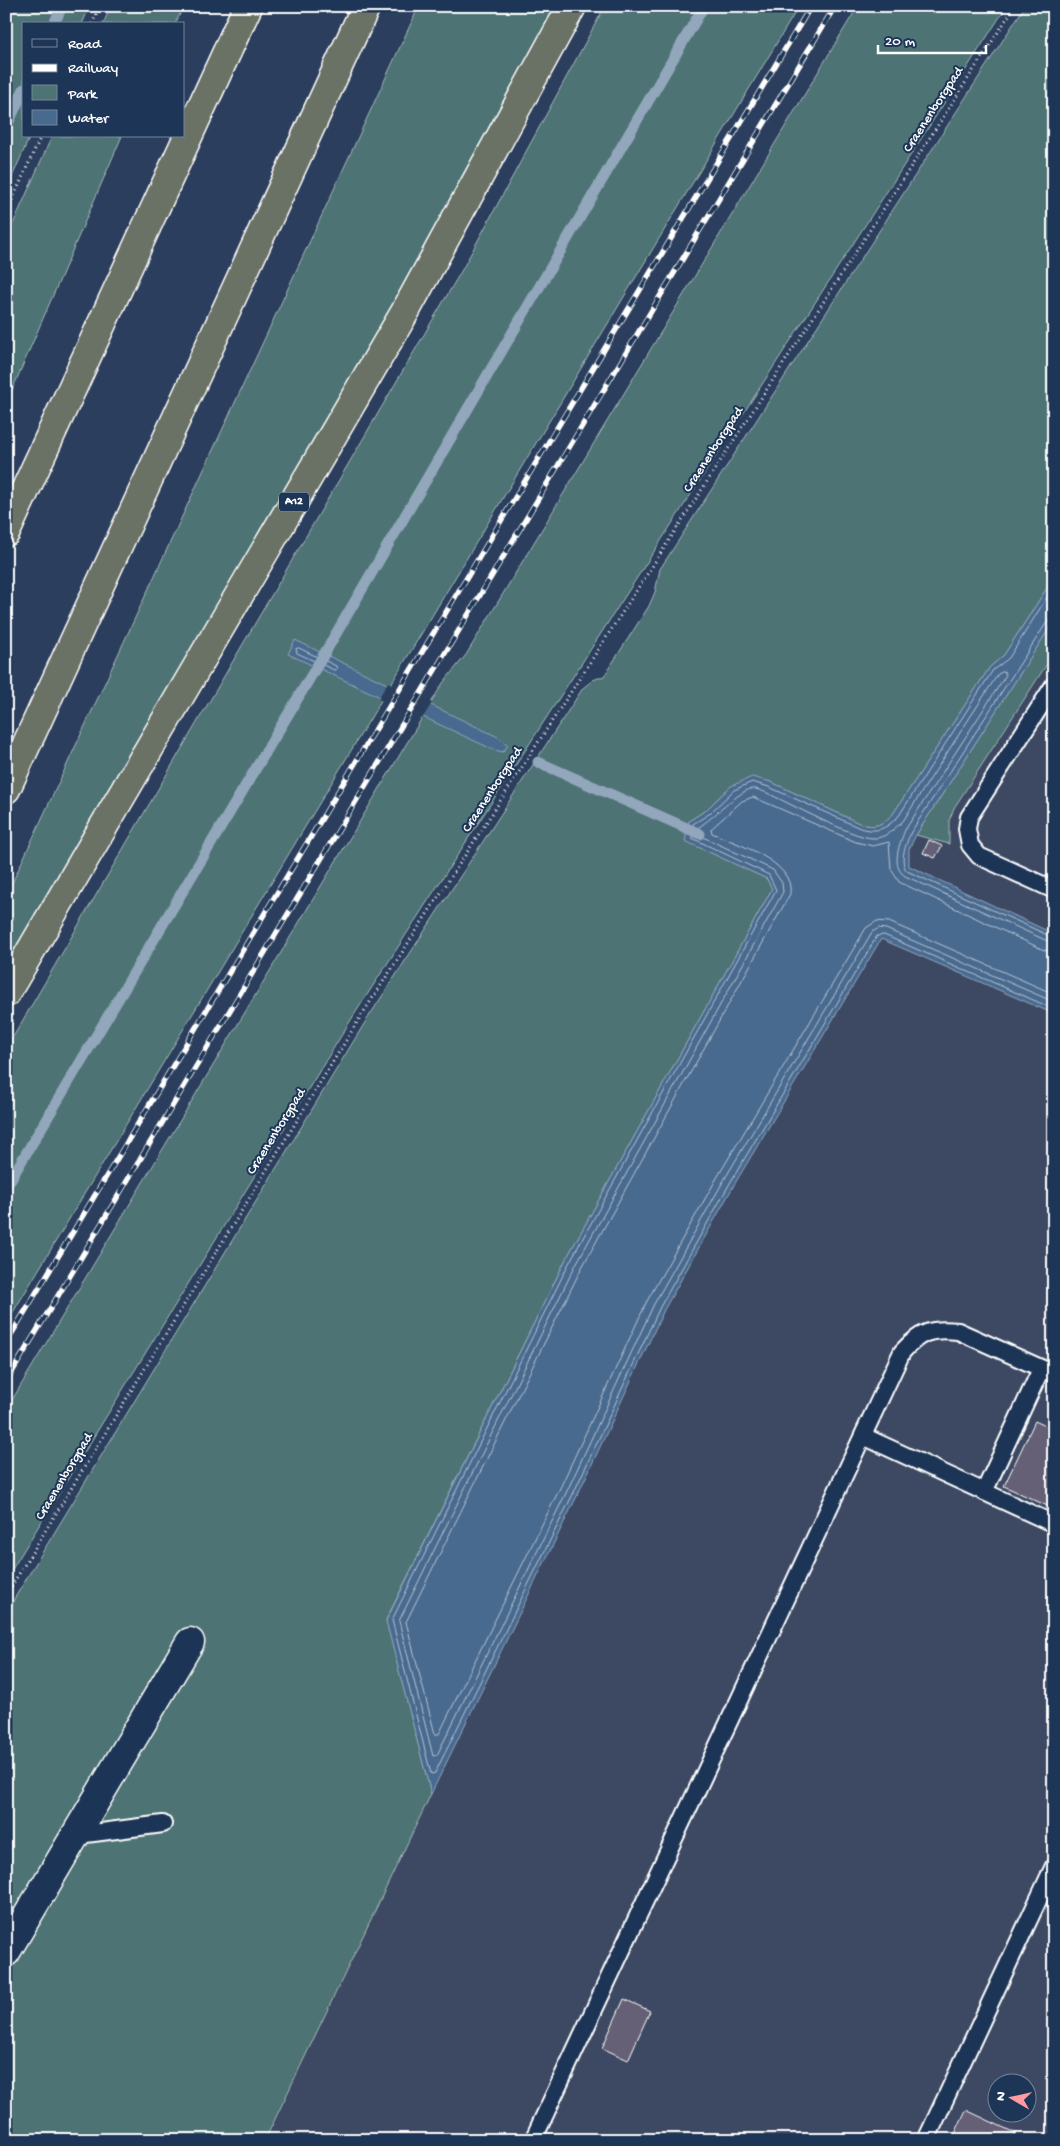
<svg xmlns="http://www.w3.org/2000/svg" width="1060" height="2146" font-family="'Gochi Hand',sans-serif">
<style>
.built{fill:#3c4864;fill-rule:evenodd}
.green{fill:#4e7374;stroke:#a6b9ba}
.water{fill:#496a8f;stroke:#92a6bc}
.pier{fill:#2b3e5d}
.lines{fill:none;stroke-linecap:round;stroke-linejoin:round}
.shore{stroke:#b6c3d2;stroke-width:1}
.stream{stroke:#92a6bc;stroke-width:11}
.building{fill:#656074;stroke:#fff}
.lane-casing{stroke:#fff;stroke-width:20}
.street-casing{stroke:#fff;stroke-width:31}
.highway-casing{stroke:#fff;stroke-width:31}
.path{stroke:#fff;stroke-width:3;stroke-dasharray:1 4;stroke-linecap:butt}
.lane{stroke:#1d3557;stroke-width:16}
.street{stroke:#1d3557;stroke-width:28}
.highway{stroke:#6b7165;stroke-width:28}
.rail-casing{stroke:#fff;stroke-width:5.5}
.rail{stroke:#1d3557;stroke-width:4;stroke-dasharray:11;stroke-linecap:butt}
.labels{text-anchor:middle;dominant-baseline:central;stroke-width:4;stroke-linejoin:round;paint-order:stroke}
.shield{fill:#1d3557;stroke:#bbc2cd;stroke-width:1}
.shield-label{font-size:12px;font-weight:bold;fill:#fff}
.street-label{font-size:14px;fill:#fff;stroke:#1d3557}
</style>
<rect width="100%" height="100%" fill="#2b3e5d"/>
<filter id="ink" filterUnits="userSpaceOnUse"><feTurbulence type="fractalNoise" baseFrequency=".02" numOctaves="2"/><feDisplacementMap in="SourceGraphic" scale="10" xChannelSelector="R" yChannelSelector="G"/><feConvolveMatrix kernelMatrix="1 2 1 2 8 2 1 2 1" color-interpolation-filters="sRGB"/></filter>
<g filter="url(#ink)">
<path class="built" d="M 1054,71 L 1054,2140 L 6,2140 L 6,1790 ZM 998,2084 L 1028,2084 L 1028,2114 L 998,2114 Z"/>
<path class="green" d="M 6,6 L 90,6 L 82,24 L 24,24 L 24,136 L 30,136 L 6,191 Z
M 111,6 L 184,6 L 175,24 L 103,24 Z
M 419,6 L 561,6 L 437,233 L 6,970 L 6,896 Z
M 605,6 L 799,6 L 6,1324 L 6,1049 L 463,268 Z
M 858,6 L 1007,6 L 354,1015 L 6,1579 L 6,1410 L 443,683 L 466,655 Z
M 1025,6 L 1054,6 L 1054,577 L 1004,655 L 990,667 L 893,814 C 882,825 876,828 861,824 L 771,782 L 731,786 L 706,810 L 689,821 L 686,841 L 767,879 L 772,889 L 565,1261 L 386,1620 L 431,1794 L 265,2140 L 6,2140 L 6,1624 L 14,1599 L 364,1024 L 583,688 L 593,680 L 604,676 L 649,606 L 655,592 L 660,569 Z
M 52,136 L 122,136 L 6,404 L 6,240 Z
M 1054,621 L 1054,653 L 954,808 L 949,821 L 949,844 L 916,835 Z"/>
<path class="water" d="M 1054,577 L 1054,621 L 916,835 L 909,849 L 909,866 L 1054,934 L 1054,1014 L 881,939 L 734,1185 L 664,1310 L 578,1494 L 431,1794 L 386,1621 L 565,1261 L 772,889 L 767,879 L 685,841 L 689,821 L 706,810 L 731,786 L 752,777 L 771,782 L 861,824 C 876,828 882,825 893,814 L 990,667 L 1004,655 Z
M 295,640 L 498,737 L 508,745 L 503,752 L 494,750 L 288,654 Z"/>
<path class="pier" d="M 388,682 L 432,703 L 422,719 L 378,699 Z"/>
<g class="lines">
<path class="shore" d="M 1054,586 L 1009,658 L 993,670 L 898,817 C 885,829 877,833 860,828 L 769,787 L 752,782 L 734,790 L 709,814 L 693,824 L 692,838 L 769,875 L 776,890 L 569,1263 L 392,1620 L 431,1774 L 435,1773 L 574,1492 L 660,1307 L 730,1183 L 877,936 L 884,935 L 1054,1009
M 1054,619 L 1047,622 L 911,832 C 907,842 898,861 907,871 L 1054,938
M 299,648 L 336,666 L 337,669 L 334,670 L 297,653 L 296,649 Z
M 1054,944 L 905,876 C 890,866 900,843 905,830 L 1006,675 L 1004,671 L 998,674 L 903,821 C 895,828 885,839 873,838 C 853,838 789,803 767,793 C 762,791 756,788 751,789 C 739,791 712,819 699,827 L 699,835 L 773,870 L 782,883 L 783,892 L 575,1266 L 399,1621 L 433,1756 L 437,1755 L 568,1489 L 654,1304 L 724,1180 L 872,932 L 879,928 L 886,929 L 1054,1002
M 1054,952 L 1044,950 L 899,882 L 891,869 L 889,842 L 873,846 L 856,842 L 753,797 L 742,801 L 711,829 L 712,833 C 736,844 795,861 790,894 L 581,1269 L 406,1622 L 435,1734 L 439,1734 L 561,1486 L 647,1301 L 718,1176 L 866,928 L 877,921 L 889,922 L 1054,994"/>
<path class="stream" d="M 54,24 L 62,6
M 6,128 L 24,89
M 538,762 L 700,834
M 6,1187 L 320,661 L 704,6"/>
</g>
<path class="building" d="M 929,840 L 942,846 L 935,858 L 923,853 Z
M 1035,1421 L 1054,1430 L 1054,1509 L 1004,1486 Z
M 624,1999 L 650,2011 L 628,2060 L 602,2048 Z
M 966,2110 L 1015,2133 L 1011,2140 L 952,2140 Z"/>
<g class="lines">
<defs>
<path id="lane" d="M 1054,685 L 969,817 L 967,829 L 970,845 L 979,856 L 1054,890
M 863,1436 L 1054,1524
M 984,1492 L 1041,1369
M 78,1835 L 163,1824
M 533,2140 L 902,1352 C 920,1332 931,1328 958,1331 L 1054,1374
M 926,2140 L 1054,1866"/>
<path id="street" d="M 6,1952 L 190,1642"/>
<path id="highway" d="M 6,532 L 248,6
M 6,789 L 366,6
M 6,993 L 405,312 L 572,6"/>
</defs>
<use href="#lane" class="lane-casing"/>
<use href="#street" class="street-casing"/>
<use href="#highway" class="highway-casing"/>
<path class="path" d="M 92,24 L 100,6
M 6,214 L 41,136
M 6,1595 L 361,1016 L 1015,6"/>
<use href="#lane" class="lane"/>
<use href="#street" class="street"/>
<use href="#highway" class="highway"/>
<defs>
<path id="rail" d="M 6,1343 L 811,6
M 6,1382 L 835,6"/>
</defs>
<use href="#rail" class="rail-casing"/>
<use href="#rail" class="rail"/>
</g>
</g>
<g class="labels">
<rect class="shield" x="279" y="492.5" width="30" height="19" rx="4"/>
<g class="shield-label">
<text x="294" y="502">A12</text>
</g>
<g class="street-label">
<text transform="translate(934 110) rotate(-57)">Craenenborgpad</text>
<text transform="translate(714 450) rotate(-57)">Craenenborgpad</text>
<text transform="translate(493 790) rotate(-57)">Craenenborgpad</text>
<text transform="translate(277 1132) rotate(-58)">Craenenborgpad</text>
<text transform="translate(65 1477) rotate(-59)">Craenenborgpad</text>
</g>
</g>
<rect width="1060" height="2146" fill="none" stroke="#1d3557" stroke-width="25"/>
<rect x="12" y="12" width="1035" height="2121" fill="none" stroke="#fff" stroke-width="2" filter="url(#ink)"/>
<rect x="22" y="22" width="162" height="115" fill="#1d3557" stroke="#77869a"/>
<rect x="32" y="39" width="25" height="8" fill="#1d3557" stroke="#77869a"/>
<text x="68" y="48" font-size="15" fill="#ffffff">Road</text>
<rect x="32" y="64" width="25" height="8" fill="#ffffff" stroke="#77869a"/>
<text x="68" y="72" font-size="15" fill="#ffffff">Railway</text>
<rect x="32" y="85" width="25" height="15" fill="#4e7374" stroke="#77869a"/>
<text x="68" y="98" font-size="15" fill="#ffffff">Park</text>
<rect x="32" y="110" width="25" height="15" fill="#496a8f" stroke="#77869a"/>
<text x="68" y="122" font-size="15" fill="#ffffff">Water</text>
<g transform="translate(1012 2098) rotate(279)"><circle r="24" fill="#1d3557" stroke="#77869a"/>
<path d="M0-4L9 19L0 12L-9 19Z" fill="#ff9aa2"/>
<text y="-8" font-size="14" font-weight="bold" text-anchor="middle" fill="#ffffff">N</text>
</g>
<path d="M878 45v8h108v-8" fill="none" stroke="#ffffff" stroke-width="2.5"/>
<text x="885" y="45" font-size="15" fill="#ffffff" stroke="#1d3557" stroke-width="4" paint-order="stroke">20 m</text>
</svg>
